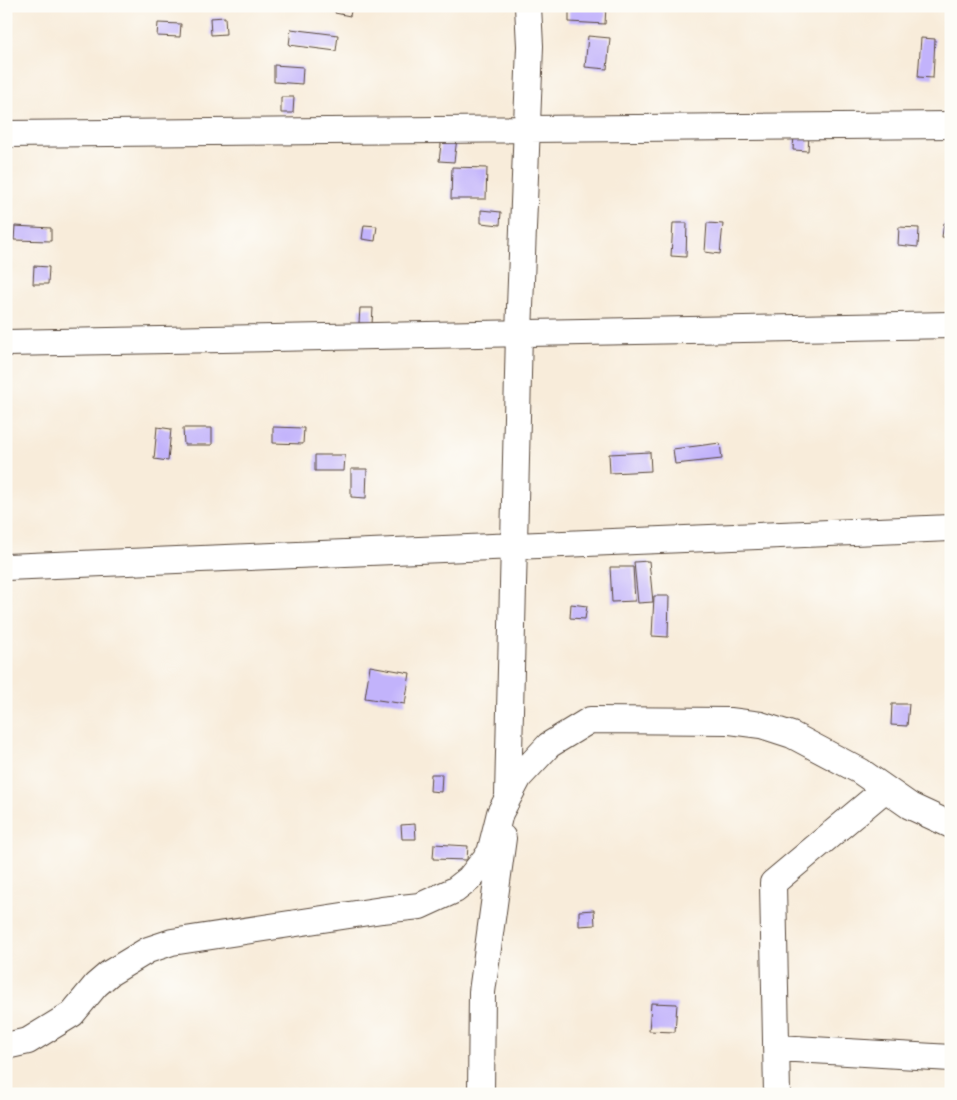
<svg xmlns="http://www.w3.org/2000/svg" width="957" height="1100" font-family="Dekko,sans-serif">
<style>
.building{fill:#c2b3fb}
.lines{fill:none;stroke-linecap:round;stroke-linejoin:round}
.street-casing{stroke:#57473a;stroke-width:28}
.street{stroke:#fff;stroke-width:26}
</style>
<rect width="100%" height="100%" fill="#fdfcf7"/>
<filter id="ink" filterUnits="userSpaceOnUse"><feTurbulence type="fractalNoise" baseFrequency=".02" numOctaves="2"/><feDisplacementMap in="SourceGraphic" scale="10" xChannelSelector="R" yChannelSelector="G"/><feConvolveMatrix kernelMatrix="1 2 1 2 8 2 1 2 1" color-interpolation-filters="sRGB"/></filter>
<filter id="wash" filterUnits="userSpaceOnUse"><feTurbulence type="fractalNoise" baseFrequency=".0096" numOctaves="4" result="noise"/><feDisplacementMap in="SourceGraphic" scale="20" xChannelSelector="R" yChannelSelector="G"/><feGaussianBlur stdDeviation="1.12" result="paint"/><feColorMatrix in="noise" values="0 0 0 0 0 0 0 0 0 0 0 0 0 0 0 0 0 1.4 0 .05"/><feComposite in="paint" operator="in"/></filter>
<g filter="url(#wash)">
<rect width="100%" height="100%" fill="#f8ecda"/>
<g id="blocks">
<path class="building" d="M 337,6 L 352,6 L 350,16 L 335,13 Z
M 569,6 L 606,6 L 605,24 L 569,22 Z
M 225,17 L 226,34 L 211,35 L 210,18 Z
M 158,23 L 181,24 L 180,37 L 157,36 Z
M 291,29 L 338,35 L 336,51 L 289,45 Z
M 588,36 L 610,38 L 607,69 L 585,67 Z
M 921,38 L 935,39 L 933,78 L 918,77 Z
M 274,65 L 303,67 L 302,84 L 274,82 Z
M 281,97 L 294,97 L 293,113 L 281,113 Z
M 443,128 L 458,130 L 454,162 L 439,161 Z
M 794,134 L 809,135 L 808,151 L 793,150 Z
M 452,167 L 487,168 L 486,199 L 451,199 Z
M 481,210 L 501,212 L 500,225 L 481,223 Z
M 673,223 L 687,223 L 686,257 L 671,256 Z
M 707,223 L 723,224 L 720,254 L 705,252 Z
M 944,223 L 951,224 L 951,238 L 942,237 Z
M 364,225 L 377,226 L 375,241 L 362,239 Z
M 15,226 L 51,228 L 51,241 L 14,240 Z
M 899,227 L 919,228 L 918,247 L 898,245 Z
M 34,266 L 49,267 L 48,284 L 33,284 Z
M 360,308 L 373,308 L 372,324 L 359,323 Z
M 157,427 L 171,429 L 168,461 L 154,459 Z
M 273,427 L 304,428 L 303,444 L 273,443 Z
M 183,428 L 212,428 L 212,445 L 184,445 Z
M 720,443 L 722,459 L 675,464 L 673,449 Z
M 650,452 L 651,471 L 610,473 L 609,454 Z
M 315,455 L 345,455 L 344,471 L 315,471 Z
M 351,469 L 367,469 L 366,498 L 351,497 Z
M 649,561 L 653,602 L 638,603 L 634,562 Z
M 610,567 L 633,567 L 635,601 L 612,602 Z
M 654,596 L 669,596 L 668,637 L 652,636 Z
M 571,604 L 587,606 L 585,619 L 570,618 Z
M 370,666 L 410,673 L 405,704 L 365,698 Z
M 892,704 L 909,704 L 907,726 L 891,725 Z
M 431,774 L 442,774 L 441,792 L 430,791 Z
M 415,824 L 416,839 L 402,839 L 401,825 Z
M 434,844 L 468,846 L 467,860 L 433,859 Z
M 594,910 L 595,925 L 579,926 L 579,911 Z
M 651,1003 L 677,1004 L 675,1032 L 649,1031 Z"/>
</g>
</g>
<g filter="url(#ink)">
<use href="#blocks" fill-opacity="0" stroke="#57473a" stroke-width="1"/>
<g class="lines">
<defs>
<path id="street" d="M 6,134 L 951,125
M 6,343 L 951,325
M 6,567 L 951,528
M 508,795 L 519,333 L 530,46 L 528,6
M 6,1046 L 28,1041 L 72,1014 L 96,985 L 110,973 L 148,950 L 172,942 L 382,910 L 420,906 L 455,890 L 469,879 L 490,853 L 500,813 L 519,777 L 549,745 L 590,720 L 730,721 L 761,725 L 792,735 L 860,771 L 910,806 L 951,825
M 778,1048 L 951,1058
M 481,1094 L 482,992 L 503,838
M 777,1094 L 773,883 L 884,790"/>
</defs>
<use href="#street" class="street-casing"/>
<use href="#street" class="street"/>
</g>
</g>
<rect width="957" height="1100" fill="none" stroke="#fdfcf7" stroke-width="25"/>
</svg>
